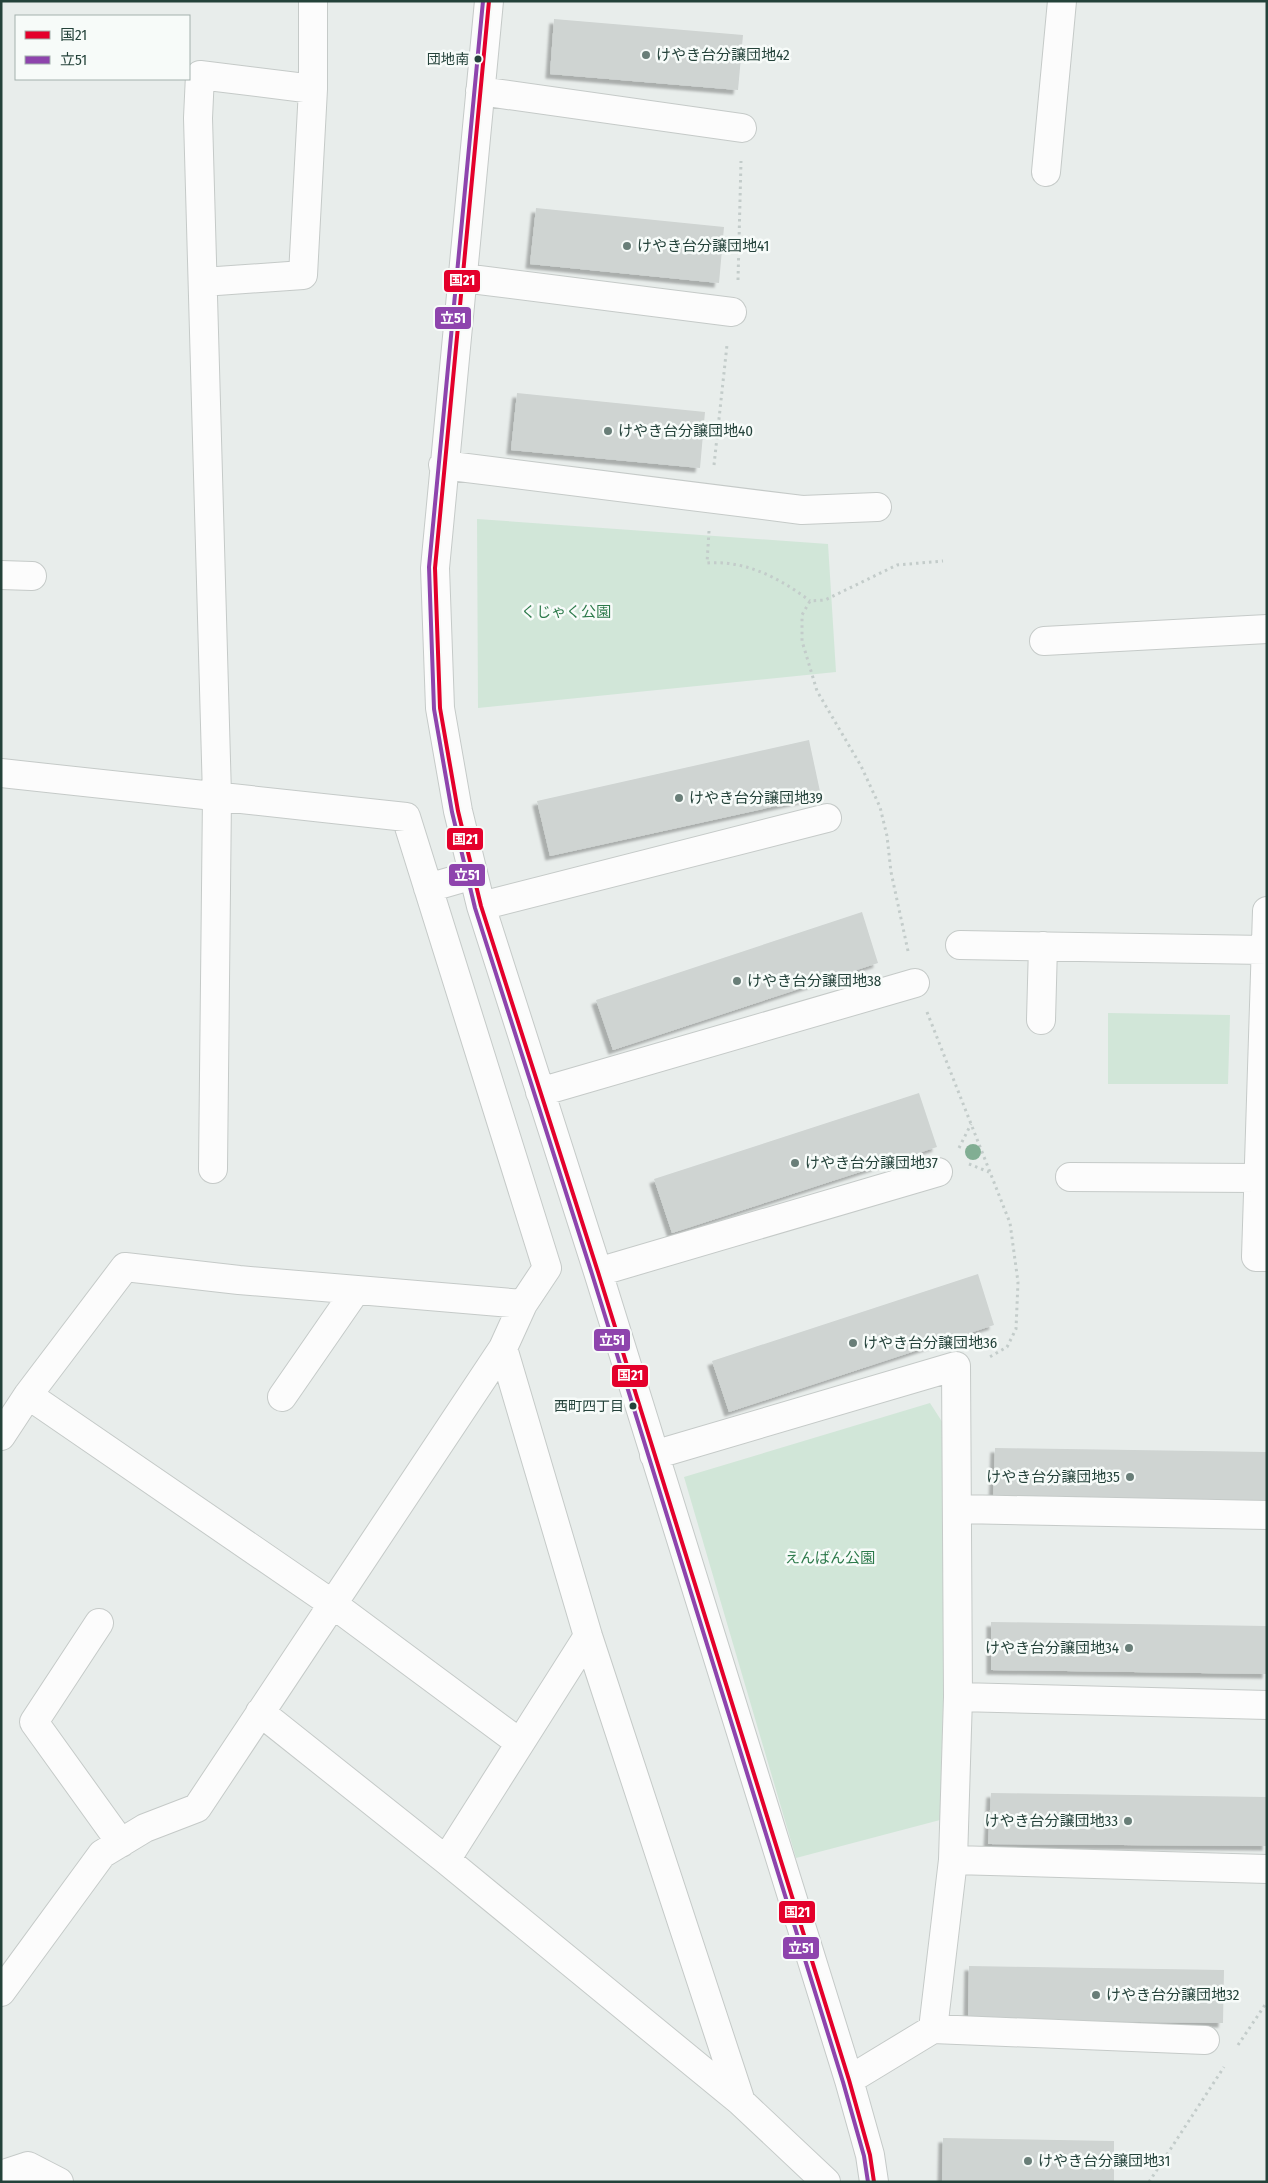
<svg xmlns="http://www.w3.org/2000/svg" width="1268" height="2183" font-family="'Fira Sans Condensed','Noto Sans JP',sans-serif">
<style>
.green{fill:#d1e6d8}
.building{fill:#cfd4d2;filter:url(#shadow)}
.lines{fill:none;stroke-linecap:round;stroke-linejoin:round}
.minor-casing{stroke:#c5cac8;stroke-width:30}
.path{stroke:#c3ccca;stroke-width:3;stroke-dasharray:2.5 4;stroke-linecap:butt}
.minor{stroke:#fcfcfc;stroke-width:28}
.bus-1-casing{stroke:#f7fbf9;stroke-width:8}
.bus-2-casing{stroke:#f7fbf9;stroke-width:8}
.bus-1{stroke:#e4002b;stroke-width:4}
.bus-2{stroke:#8e44ad;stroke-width:4}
.tree{fill:#81ae93}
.poi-dot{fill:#697e78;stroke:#f7fbf9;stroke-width:2}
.bus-dot{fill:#24423a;stroke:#f7fbf9;stroke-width:2}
.labels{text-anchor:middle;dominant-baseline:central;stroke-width:5;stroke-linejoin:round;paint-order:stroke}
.bus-label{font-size:14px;fill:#24423a;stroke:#f7fbf9;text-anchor:end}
.poi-label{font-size:15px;fill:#24423a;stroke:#f7fbf9;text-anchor:start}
.park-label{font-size:15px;fill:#2d7a4b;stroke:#f7fbf9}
.line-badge{stroke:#f7fbf9;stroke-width:2}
.badge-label{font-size:14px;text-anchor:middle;font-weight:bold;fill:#fff}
</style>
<defs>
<filter id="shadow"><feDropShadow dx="-4.5" dy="4.5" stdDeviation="1" flood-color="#0004"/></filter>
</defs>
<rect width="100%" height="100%" fill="#e8edeb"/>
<path class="green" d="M 477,519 L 828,544 L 836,672 L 478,708 Z
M 1108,1013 L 1230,1015 L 1228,1084 L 1108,1084 Z
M 930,1403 L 950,1434 L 940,1820 L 796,1858 L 684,1477 Z"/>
<path class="building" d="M 554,19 L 743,35 L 738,90 L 550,74 Z
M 536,208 L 724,227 L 719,283 L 530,264 Z
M 517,393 L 705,412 L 700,468 L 511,450 Z
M 809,740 L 821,796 L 550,856 L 537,801 Z
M 862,912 L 878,963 L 613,1050 L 596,1000 Z
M 919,1093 L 937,1147 L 672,1233 L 654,1179 Z
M 978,1274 L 994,1325 L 729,1412 L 712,1361 Z
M 995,1448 L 1267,1452 L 1267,1502 L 993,1501 Z
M 991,1622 L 1267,1626 L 1267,1674 L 991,1670 Z
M 991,1793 L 1267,1797 L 1267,1846 L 988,1844 Z
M 969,1966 L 1224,1970 L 1223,2023 L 968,2020 Z
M 943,2138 L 1114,2141 L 1114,2182 L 942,2182 Z"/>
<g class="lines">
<defs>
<path id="minor" d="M 489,1 L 435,568 L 440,708 L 458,811 L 481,906 L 598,1272 L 849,2080 L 870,2155 L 874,2182
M 480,91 L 742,128
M 1046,172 L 1062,1
M 463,278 L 732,312
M 203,282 L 303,275 L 313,89 L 313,1
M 443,465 L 802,510 L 877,507
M 1,575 L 32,576
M 1044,641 L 1267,629
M 1,773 L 406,817 L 547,1268 L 523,1304 L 503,1348 L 197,1808 L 145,1828 L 102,1854 L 1,1992
M 428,888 L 473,875
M 481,906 L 827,818
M 1267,911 L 1256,1257 L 1267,1257
M 960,945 L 1266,950
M 1041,1020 L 1043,946
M 540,1092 L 915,983
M 213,1169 L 217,796 L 198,118 L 200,75 L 313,89
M 1070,1177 L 1258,1178
M 598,1272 L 938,1172
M 503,1348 L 588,1636 L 741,2102
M 28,1395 L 334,1605 L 520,1743
M 282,1397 L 356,1290
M 1,1436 L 28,1395 L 125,1267 L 239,1280 L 523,1304
M 654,1455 L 956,1366 L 958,1697 L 953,1860 L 933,2029
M 958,1509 L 1267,1515
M 99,1623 L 34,1722 L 121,1843
M 958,1697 L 1267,1705
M 260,1712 L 446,1860 L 741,2102 L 826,2182
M 446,1860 L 588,1636
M 953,1860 L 1267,1869
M 849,2080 L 933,2029 L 1205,2040
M 1,2175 L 28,2166 L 59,2182"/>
</defs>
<use href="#minor" class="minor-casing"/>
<path class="path" d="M 738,280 L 741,161
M 714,465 L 727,345
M 709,531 L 707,563 C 745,560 780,578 810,601
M 908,951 L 891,872 L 887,836 L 880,807 L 861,766 L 817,691 L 802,641 L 802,615 L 810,601 L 825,600 L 897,565 L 943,561
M 927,1012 L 1010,1223 L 1018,1282 L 1016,1329 L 1007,1347 L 988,1358
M 959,1148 L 971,1124
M 969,1164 L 989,1172
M 1238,2045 L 1267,2002
M 1149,2182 L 1224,2067"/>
<use href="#minor" class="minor"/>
<defs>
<path id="bus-1" d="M 489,1 L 435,568 L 440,708 L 458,811 L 481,906 L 598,1272 L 849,2080 L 870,2155 L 874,2182"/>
<path id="bus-2" d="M 483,1 L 429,567 L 434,709 L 452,812 L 475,908 L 592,1274 L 843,2082 L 864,2156 L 868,2182"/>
</defs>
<use href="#bus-1" class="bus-1-casing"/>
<use href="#bus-2" class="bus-2-casing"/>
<use href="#bus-1" class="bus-1"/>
<use href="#bus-2" class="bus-2"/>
</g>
<circle class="tree" cx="973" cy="1152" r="8"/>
<g class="poi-dot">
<circle cx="646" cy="55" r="5"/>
<circle cx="627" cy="246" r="5"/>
<circle cx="608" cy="431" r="5"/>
<circle cx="679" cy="798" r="5"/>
<circle cx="737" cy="981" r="5"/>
<circle cx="795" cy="1163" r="5"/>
<circle cx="853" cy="1343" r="5"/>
<circle cx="1130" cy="1477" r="5"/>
<circle cx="1129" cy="1648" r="5"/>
<circle cx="1128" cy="1821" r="5"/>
<circle cx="1096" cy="1995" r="5"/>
<circle cx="1028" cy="2161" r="5"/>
</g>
<g class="bus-dot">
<circle cx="478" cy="59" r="4.5"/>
<circle cx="633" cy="1406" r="4.5"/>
</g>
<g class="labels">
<g class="bus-label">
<text x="469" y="59">団地南</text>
<text x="624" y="1406">西町四丁目</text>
</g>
<g class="poi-label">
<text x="656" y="55">けやき台分譲団地42</text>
<text x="637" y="246">けやき台分譲団地41</text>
<text x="618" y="431">けやき台分譲団地40</text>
<text x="689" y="798">けやき台分譲団地39</text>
<text x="747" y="981">けやき台分譲団地38</text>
<text x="805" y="1163">けやき台分譲団地37</text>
<text x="863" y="1343">けやき台分譲団地36</text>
<text x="1120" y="1477" text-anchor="end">けやき台分譲団地35</text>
<text x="1119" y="1648" text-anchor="end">けやき台分譲団地34</text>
<text x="1118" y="1821" text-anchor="end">けやき台分譲団地33</text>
<text x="1106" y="1995">けやき台分譲団地32</text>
<text x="1038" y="2161">けやき台分譲団地31</text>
</g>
<g class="park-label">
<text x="566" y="612">くじゃく公園</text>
<text x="830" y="1558">えんばん公園</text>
</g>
</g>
<g class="line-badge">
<rect x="443" y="269" width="38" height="24" rx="5" fill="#e4002b"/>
<rect x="434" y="306" width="38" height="24" rx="5" fill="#8e44ad"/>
<rect x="446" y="827" width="38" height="24" rx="5" fill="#e4002b"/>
<rect x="448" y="863" width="38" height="24" rx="5" fill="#8e44ad"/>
<rect x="593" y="1328" width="38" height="24" rx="5" fill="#8e44ad"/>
<rect x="611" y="1364" width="38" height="24" rx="5" fill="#e4002b"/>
<rect x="778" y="1900" width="38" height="24" rx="5" fill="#e4002b"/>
<rect x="782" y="1936" width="38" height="24" rx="5" fill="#8e44ad"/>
</g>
<g class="badge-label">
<text x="462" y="285">国21</text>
<text x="453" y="323">立51</text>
<text x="465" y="844">国21</text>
<text x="467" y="880">立51</text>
<text x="612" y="1345">立51</text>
<text x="630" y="1380">国21</text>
<text x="797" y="1917">国21</text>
<text x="801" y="1953">立51</text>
</g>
<rect width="1268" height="2183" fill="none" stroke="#24423a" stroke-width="5"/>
<rect x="15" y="15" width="175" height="65" fill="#f7fbf9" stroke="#a3b1ad"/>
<rect x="25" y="31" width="25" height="8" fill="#e4002b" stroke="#a3b1ad"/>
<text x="60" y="40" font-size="15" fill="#24423a">国21</text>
<rect x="25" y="56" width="25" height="8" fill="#8e44ad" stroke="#a3b1ad"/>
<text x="60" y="65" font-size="15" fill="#24423a">立51</text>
</svg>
